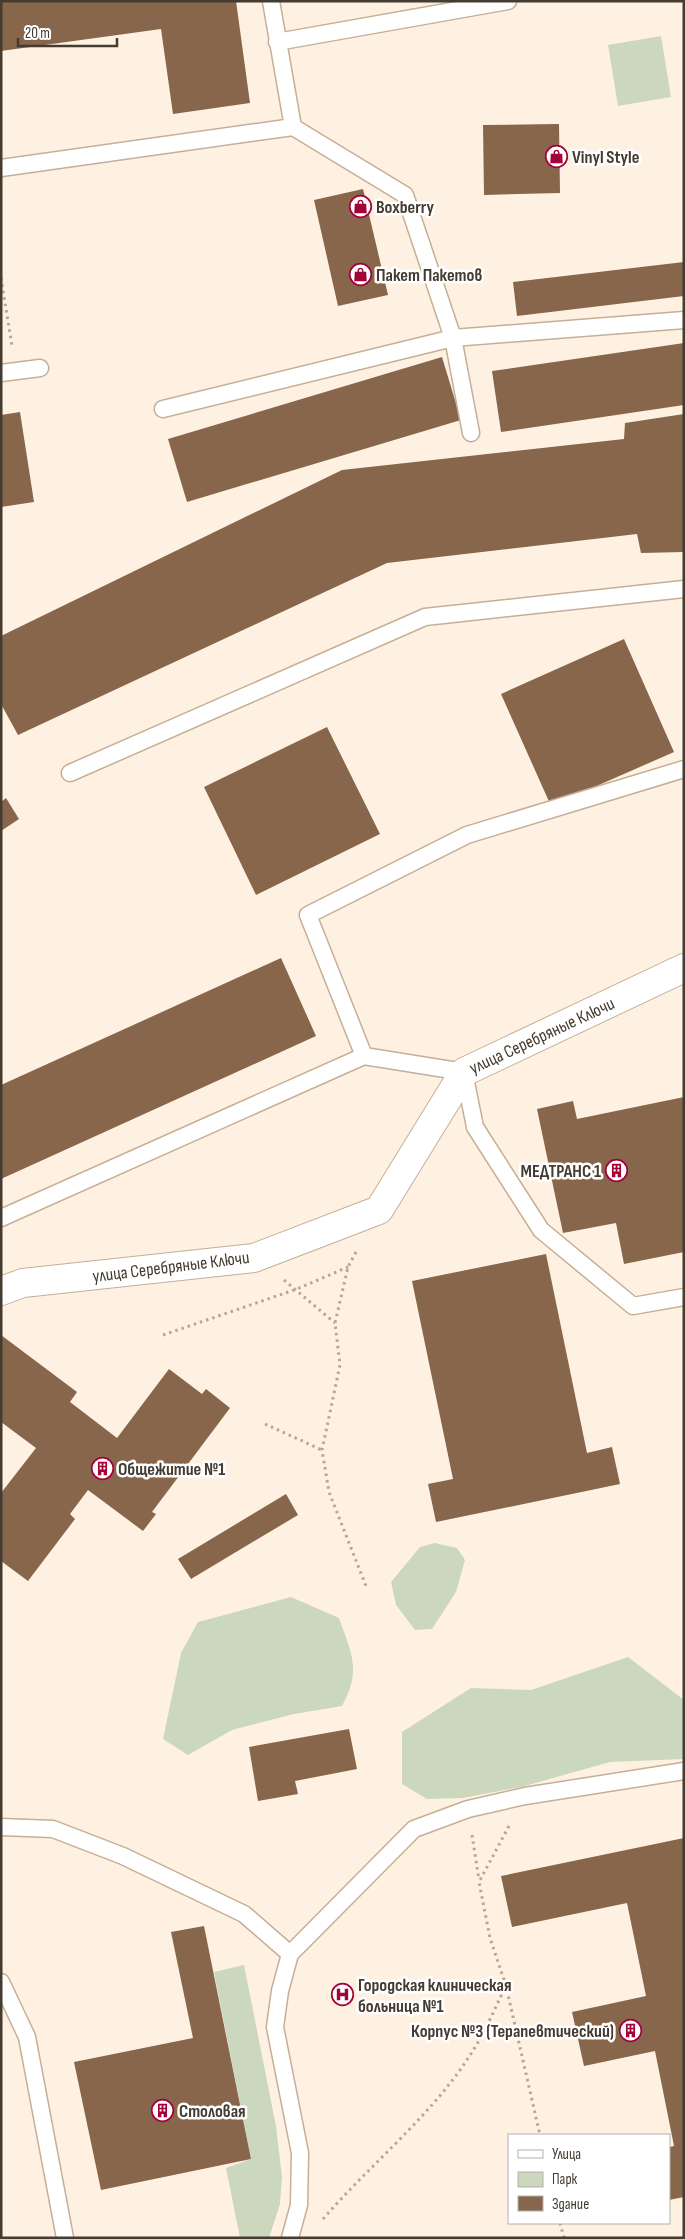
<svg xmlns="http://www.w3.org/2000/svg" width="685" height="2239" font-family="'Sofia Sans Condensed',sans-serif">
<style>
.green{fill:#cbd8be}
.building{fill:#88664b}
.lines{fill:none;stroke-linecap:round;stroke-linejoin:round}
.service-casing{stroke:#c5af96;stroke-width:19}
.minor-casing{stroke:#c5af96;stroke-width:30}
.path{stroke:#b3a799;stroke-width:3;stroke-dasharray:2.5 4;stroke-linecap:butt}
.service{stroke:#fff;stroke-width:16}
.minor{stroke:#fff;stroke-width:28}
.labels{text-anchor:middle;dominant-baseline:central;stroke-width:5;stroke-linejoin:round;paint-order:stroke}
.poi-label{font-size:18px;font-weight:bold;fill:#443b31;stroke:#fff;text-anchor:start}
.street-label{font-size:18px;fill:#443b31;stroke:#fff}
</style>
<rect width="100%" height="100%" fill="#fff1e1"/>
<path class="green" d="M 661,36 L 671,97 L 618,106 L 608,45 Z
M 435,1543 L 457,1548 L 465,1560 L 456,1592 L 432,1629 L 415,1630 L 396,1605 L 391,1582 L 420,1547 Z
M 291,1597 L 339,1618 C 351,1652 362,1670 342,1706 L 294,1714 L 232,1730 L 188,1755 L 163,1739 L 181,1653 L 198,1622 Z
M 628,1657 L 684,1700 L 684,1759 L 610,1762 L 521,1787 L 463,1798 L 427,1799 L 402,1784 L 402,1732 L 471,1688 L 531,1690 Z
M 244,1965 L 276,2126 L 282,2177 L 280,2204 L 269,2238 L 240,2238 L 226,2168 L 251,2159 L 214,1972 Z"/>
<path class="building" d="M 1,1 L 236,1 L 250,103 L 173,114 L 161,29 L 1,51 Z
M 559,124 L 560,193 L 484,195 L 483,125 Z
M 363,189 L 388,295 L 338,306 L 314,200 Z
M 684,262 L 684,296 L 517,316 L 513,282 Z
M 684,343 L 684,405 L 501,432 L 492,371 Z
M 442,357 L 461,420 L 187,502 L 168,439 Z
M 20,412 L 34,502 L 1,507 L 1,415 Z
M 684,414 L 684,552 L 641,553 L 637,534 L 387,563 L 18,735 L 1,704 L 1,636 L 342,470 L 624,439 L 625,423 Z
M 624,639 L 674,752 L 551,806 L 501,694 Z
M 327,727 L 380,834 L 256,895 L 204,787 Z
M 6,798 L 19,819 L 1,831 L 1,802 Z
M 281,958 L 316,1036 L 1,1179 L 1,1085 Z
M 684,1097 L 684,1252 L 624,1264 L 616,1223 L 563,1233 L 537,1109 L 573,1101 L 577,1119 Z
M 546,1254 L 587,1453 L 612,1447 L 620,1484 L 436,1522 L 428,1484 L 453,1479 L 412,1281 Z
M 1,1335 L 77,1392 L 70,1402 L 117,1438 L 169,1369 L 202,1394 L 206,1389 L 230,1408 L 152,1512 L 156,1514 L 143,1531 L 88,1490 L 70,1514 L 75,1519 L 28,1581 L 1,1561 L 1,1493 L 36,1448 L 1,1422 Z
M 286,1494 L 298,1515 L 191,1579 L 178,1559 Z
M 349,1729 L 357,1769 L 295,1781 L 298,1794 L 258,1801 L 249,1747 Z
M 684,1838 L 684,2197 L 669,2200 L 669,2147 L 674,2146 L 655,2051 L 584,2066 L 572,2012 L 646,1996 L 627,1903 L 512,1927 L 501,1876 Z
M 204,1926 L 251,2159 L 101,2190 L 74,2062 L 193,2038 L 171,1932 Z"/>
<g class="lines">
<defs>
<path id="service" d="M 277,42 L 508,1
M 293,127 L 405,195 L 453,338 L 471,433
M 1,168 L 293,127 L 271,1
M 1,373 L 40,368
M 163,409 L 453,338 L 684,320
M 70,773 L 425,617 L 684,589
M 364,1056 L 308,915 L 467,835 L 684,769
M 1,1218 L 364,1056 L 464,1072 L 475,1127 L 541,1230 L 633,1306 L 684,1297
M 1,1827 L 53,1829 L 123,1856 L 244,1914 L 290,1954
M 1,1982 L 27,2037 L 65,2238
M 290,2238 L 299,2205 L 300,2153 L 275,2027 L 280,1991 L 290,1954 L 414,1829 L 468,1809 L 525,1796 L 684,1771"/>
<path id="minor" d="M 1,1291 L 23,1283 L 254,1258 L 379,1210 L 464,1072 L 684,968"/>
</defs>
<use href="#service" class="service-casing"/>
<use href="#minor" class="minor-casing"/>
<path class="path" d="M 1,278 L 12,346
M 356,1252 L 348,1267 L 335,1323 L 340,1365 L 322,1450 L 329,1492 L 366,1586
M 284,1280 L 335,1323
M 163,1335 L 297,1289 L 348,1267
M 265,1424 L 322,1450
M 509,1826 L 479,1882 L 490,1938 L 506,1986 L 540,2135
M 472,1835 L 479,1880
M 323,2219 C 373,2161 437,2112 477,2044 C 488,2026 496,2005 506,1986
M 560,2223 L 564,2238"/>
<use href="#service" class="service"/>
<use href="#minor" class="minor"/>
</g>
<defs>
<symbol id="shop-ring" viewBox="-11 -11 22 22"><circle r="9.5" fill="#fff" stroke="#a20339" stroke-width="1.5"/><path d="M-5-2.5h2.3a2.7 3.5 0 0 1 5.4 0H5L5.5 6h-11ZM-1.5-2.5h3a1.5 2.3 0 0 0-3 0Z" fill="#a20339"/></symbol>
<symbol id="building-ring" viewBox="-11 -11 22 22"><circle r="9.5" fill="#fff" stroke="#a20339" stroke-width="1.5"/><path d="M-4-6H4V6H1V3H-1V6H-4ZM-2.5-4.3h1.7v1.8h-1.7ZM.8-4.3h1.7v1.8H.8ZM-2.5-1h1.7V.8h-1.7ZM.8-1h1.7V.8H.8Z" fill="#a20339"/></symbol>
<symbol id="hospital-ring" viewBox="-11 -11 22 22"><circle r="9.5" fill="#fff" stroke="#a20339" stroke-width="1.5"/><path d="M-5-5h3v3.5h4V-5h3V5h-3V1.5h-4V5h-3Z" fill="#a20339"/></symbol>
</defs>
<g fill-rule="evenodd">
<use href="#shop-ring" x="544" y="144" width="25" height="25"/>
<use href="#shop-ring" x="348" y="194" width="25" height="25"/>
<use href="#shop-ring" x="348" y="262" width="25" height="25"/>
<use href="#building-ring" x="604" y="1158" width="25" height="25"/>
<use href="#building-ring" x="90" y="1456" width="25" height="25"/>
<use href="#hospital-ring" x="330" y="1982" width="25" height="25"/>
<use href="#building-ring" x="618" y="2018" width="25" height="25"/>
<use href="#building-ring" x="150" y="2098" width="25" height="25"/>
</g>
<g class="labels">
<g class="poi-label">
<text x="572" y="157">Vinyl Style</text>
<text x="376" y="207">Boxberry</text>
<text x="376" y="275">Пакет Пакетов</text>
<text x="601" y="1171" text-anchor="end">МЕДТРАНС 1</text>
<text x="118" y="1469">Общежитие №1</text>
<text x="358" y="1985">Городская клиническая<tspan x="358" dy="21">больница №1</tspan></text>
<text x="614" y="2031" text-anchor="end">Корпус №3 (Терапевтический)</text>
<text x="179" y="2111">Столовая</text>
</g>
<g class="street-label">
<text transform="translate(542 1036) rotate(-25)">улица Серебряные Ключи</text>
<text transform="translate(171 1267) rotate(-7)">улица Серебряные Ключи</text>
</g>
</g>
<rect width="685" height="2239" fill="none" stroke="#443b31" stroke-width="5"/>
<rect x="508" y="2134" width="162" height="90" fill="#ffffff" stroke="#b4b1ad"/>
<rect x="518" y="2150" width="25" height="8" fill="#ffffff" stroke="#b4b1ad"/>
<text x="552" y="2159" font-size="15" fill="#443b31">Улица</text>
<rect x="518" y="2172" width="25" height="15" fill="#cbd8be" stroke="#b4b1ad"/>
<text x="552" y="2184" font-size="15" fill="#443b31">Парк</text>
<rect x="518" y="2196" width="25" height="15" fill="#88664b" stroke="#b4b1ad"/>
<text x="552" y="2209" font-size="15" fill="#443b31">Здание</text>
<path d="M18 38v8h99v-8" fill="none" stroke="#443b31" stroke-width="2.5"/>
<text x="25" y="38" font-size="15" fill="#443b31" stroke="#ffffff" stroke-width="4" paint-order="stroke">20 m</text>
</svg>
